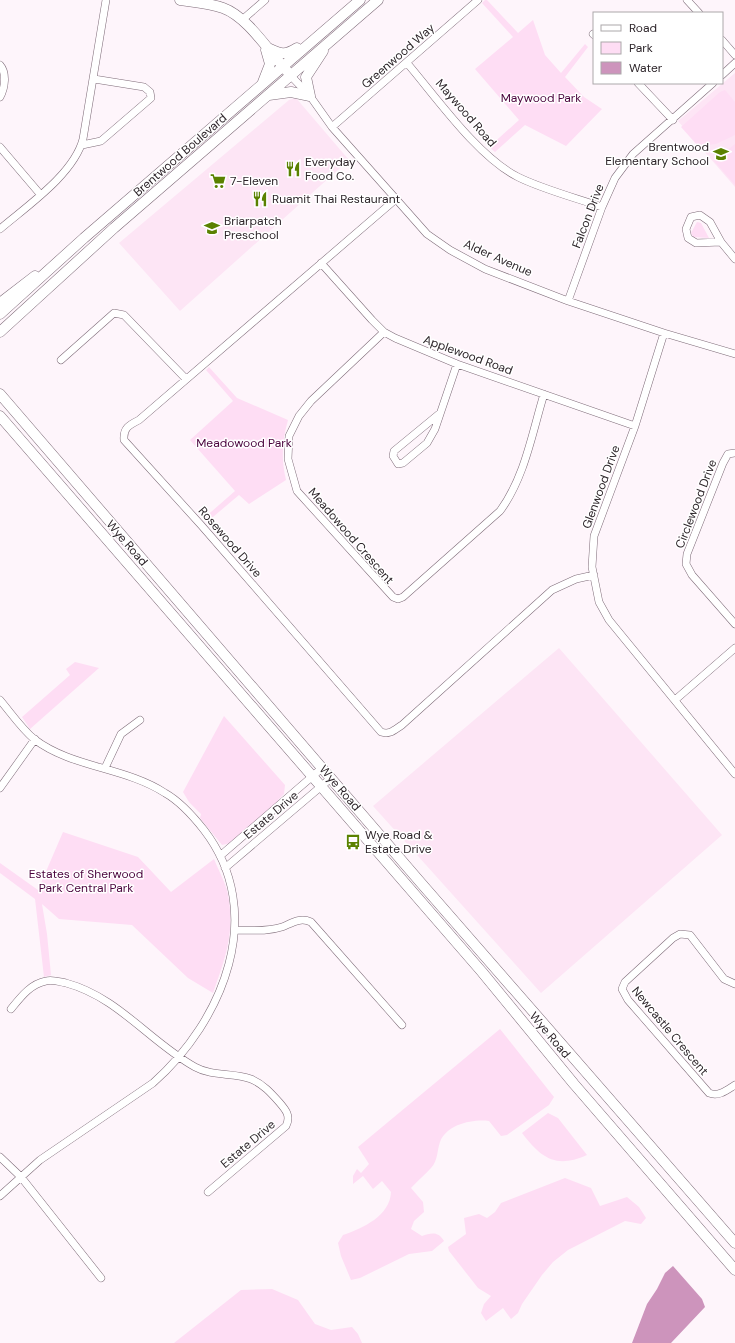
<svg xmlns="http://www.w3.org/2000/svg" width="735" height="1343" font-family="'DM Sans',sans-serif">
<style>
.built{fill:#fde5f5}
.green{fill:#feddf4}
.water{fill:#cd94bc}
.lines{fill:none;stroke-linecap:round;stroke-linejoin:round}
.street-casing{stroke:#7e6b78;stroke-width:8}
.secondary-casing{stroke:#7e6b78;stroke-width:11}
.street{stroke:#fff;stroke-width:7}
.secondary{stroke:#fff;stroke-width:10}
.labels{text-anchor:middle;dominant-baseline:central;stroke-width:3;stroke-linejoin:round;paint-order:stroke}
.street-label{font-size:12px;fill:#2d252a;stroke:#fff}
.park-label{font-size:12px;fill:#4a043d;stroke:#fff}
.poi-label{font-size:12px;fill:#2d252a;stroke:#fff;text-anchor:start}
</style>
<rect width="100%" height="100%" fill="#fef5fb"/>
<path class="built" d="M 735,73 L 735,187 L 678,121 Z
M 296,98 L 349,160 L 180,311 L 119,243 L 289,100 Z
M 559,648 L 722,835 L 541,993 L 373,806 Z"/>
<path class="green" d="M 485,0 L 487,0 L 518,33 L 533,20 L 545,55 L 561,73 L 585,44 L 588,47 L 565,77 L 584,97 L 602,109 L 566,146 L 525,125 L 495,152 L 489,147 L 519,120 L 475,69 L 513,37 L 482,3 Z
M 725,90 L 735,102 L 735,135 L 716,144 L 698,146 L 681,127 L 720,92 Z
M 735,144 L 735,185 L 714,161 Z
M 697,222 L 701,223 L 709,238 L 693,237 L 691,233 Z
M 209,367 L 237,398 L 288,420 C 282,441 281,459 286,480 L 249,504 L 239,495 L 207,522 L 203,519 L 235,491 L 190,440 L 233,401 L 206,370 Z
M 75,662 L 99,668 L 30,729 L 22,717 L 70,675 L 66,669 Z
M 224,716 L 285,785 L 284,794 L 278,800 L 278,803 L 231,843 L 222,845 L 200,818 L 201,814 L 189,802 L 183,792 Z
M 63,832 L 138,857 L 171,892 L 214,859 C 218,869 224,880 227,890 C 236,930 226,956 213,993 L 188,978 L 132,925 L 59,919 L 42,904 L 47,934 L 51,975 L 44,977 L 35,899 L 0,873 L 0,863 L 38,890 Z
M 500,1029 L 554,1097 L 549,1105 L 507,1135 L 501,1136 L 489,1121 C 473,1119 447,1124 440,1142 C 437,1150 438,1161 431,1168 C 425,1175 417,1181 411,1188 L 423,1202 L 424,1212 L 414,1221 L 411,1229 L 422,1236 C 431,1233 438,1231 444,1241 L 432,1251 L 409,1254 L 360,1278 L 351,1280 L 341,1256 L 338,1243 L 343,1235 C 363,1228 390,1216 391,1192 L 382,1181 L 373,1189 L 363,1176 L 353,1184 L 353,1176 L 357,1169 L 361,1173 L 369,1164 L 358,1147 Z
M 548,1113 L 558,1118 L 587,1155 C 556,1169 541,1158 522,1133 Z
M 565,1178 L 591,1188 L 600,1206 L 627,1197 L 639,1207 L 646,1218 L 641,1224 L 625,1221 L 568,1250 L 553,1262 L 542,1275 L 522,1304 L 518,1313 L 511,1319 L 503,1308 L 486,1321 L 481,1313 L 484,1304 L 491,1296 L 478,1288 L 449,1251 L 448,1247 L 466,1234 L 464,1218 L 479,1214 L 487,1218 L 495,1212 L 501,1203 Z
M 272,1289 L 298,1300 L 315,1324 L 331,1330 L 352,1327 L 358,1334 L 362,1343 L 174,1343 L 241,1290 Z"/>
<path class="water" d="M 673,1266 L 702,1299 L 705,1307 L 671,1343 L 632,1343 L 647,1304 L 657,1289 L 665,1273 Z"/>
<g class="lines">
<defs>
<path id="street" d="M 687,0 L 699,13
M 242,20 L 265,0
M 593,34 L 594,35
M 722,40 L 735,55
M 407,63 C 436,97 478,157 518,177 C 542,189 576,198 602,207
M 0,65 C 7,73 5,88 0,97
M 722,75 L 735,63
M 291,76 L 310,96 L 332,127 L 396,199 L 427,234 L 450,250 L 485,269 L 568,301 L 664,333 L 735,354
M 638,83 L 673,120
M 332,127 L 478,0
M 82,145 L 101,141 L 151,98 L 150,92 L 144,87 L 94,79
M 0,147 L 40,194
M 396,199 L 139,420 C 129,425 123,428 124,440 L 201,525 L 381,732 C 390,735 394,730 402,725 L 552,590 L 576,579 L 594,575
M 0,229 C 27,206 74,174 83,139 L 106,0
M 721,242 L 696,243 L 688,238 L 686,229 L 691,217 L 700,215 L 710,222 L 721,242 L 735,259
M 321,263 L 372,320 L 384,332 L 395,338 L 457,364 L 635,426
M 568,301 L 602,207 L 615,178 L 633,154 L 713,83
M 384,332 L 311,401 L 299,416 L 289,436 L 288,459 L 297,491 L 393,597 L 398,599 L 403,597 L 500,511 C 525,477 532,433 544,394
M 664,333 L 635,426 L 594,536 L 592,567 L 599,602 L 609,620 L 735,774
M 61,360 L 114,313 L 124,315 L 186,379
M 439,414 L 394,451 L 393,456 L 398,464 L 403,463 L 427,443 L 435,429 L 457,364
M 735,453 L 728,454 L 723,463 L 687,554 L 686,564 L 692,575 L 735,624
M 0,700 C 11,713 21,728 34,739 C 72,768 125,767 165,793 C 181,802 193,816 204,830 C 268,913 223,1021 153,1083 L 40,1160 L 0,1196
M 675,700 L 735,648
M 105,768 L 121,734 L 140,720
M 0,788 L 35,739
M 220,856 L 322,768
M 225,868 L 331,778
M 235,930 C 251,930 267,932 282,927 C 292,923 300,917 311,922 L 402,1025
M 735,984 L 724,979 L 690,935 L 680,934 L 673,938 L 625,982 L 622,989 L 628,1000 L 709,1093 C 719,1097 727,1090 735,1085
M 11,1009 C 20,998 30,984 46,981 C 52,979 60,982 66,983 C 118,997 150,1042 195,1067 C 213,1077 233,1072 251,1079 C 263,1084 271,1093 279,1102 C 286,1110 291,1116 286,1126 L 208,1192
M 0,1157 L 21,1177 L 101,1278"/>
<path id="secondary" d="M 180,0 C 194,2 209,3 223,8 C 248,17 269,52 287,71
M 268,48 C 281,54 284,56 297,48
M 263,82 L 270,64 L 266,50
M 269,95 L 291,92 L 310,96 L 306,77 L 323,51
M 0,303 L 35,276
M 0,314 L 84,238 L 360,0
M 0,332 L 114,228 L 378,0
M 0,394 L 421,883 L 735,1243
M 0,416 L 482,972 L 574,1084 L 735,1270"/>
</defs>
<use href="#street" class="street-casing"/>
<use href="#secondary" class="secondary-casing"/>
<use href="#street" class="street"/>
<use href="#secondary" class="secondary"/>
</g>
<defs>
<symbol id="school-bare" viewBox="-9 -9 18 18"><path d="M0-5L7-2L0 1L-7-2ZM-4 1L0 2.5L4 1V4Q0 6-4 4Z" fill="#5a8100" stroke="#fff" stroke-width="2.5" paint-order="stroke"/></symbol>
<symbol id="restaurant-bare" viewBox="-9 -9 18 18"><path d="M-5-6h1v4h1v-4h1v4h1v-4h1v5L-1.5 .5V6h-2V.5L-5-1ZM5-6V6H3V1.5H1.5Q1.5-4 5-6Z" fill="#5a8100" stroke="#fff" stroke-width="2.5" paint-order="stroke"/></symbol>
<symbol id="supermarket-bare" viewBox="-9 -9 18 18"><path d="M-6-5.5h2.5l.6 2H6L4.5 2H-2.5L-4.4-4H-6ZM-1.5 3.2a1.3 1.3 0 1 0 .1 0ZM3 3.2a1.3 1.3 0 1 0 .1 0Z" fill="#5a8100" stroke="#fff" stroke-width="2.5" paint-order="stroke"/></symbol>
<symbol id="bus-bare" viewBox="-9 -9 18 18"><path d="M-5-6H5V4H4V6H2V4H-2V6H-4V4H-5ZM-3.5-4V0h7V-4ZM-3.5 1.2v1.5H-2V1.2ZM2 1.2v1.5H3.5V1.2Z" fill="#5a8100" stroke="#fff" stroke-width="2.5" paint-order="stroke"/></symbol>
</defs>
<g fill-rule="evenodd">
<use href="#school-bare" x="710" y="143" width="22" height="22"/>
<use href="#restaurant-bare" x="282" y="158" width="22" height="22"/>
<use href="#supermarket-bare" x="207" y="170" width="22" height="22"/>
<use href="#restaurant-bare" x="249" y="188" width="22" height="22"/>
<use href="#school-bare" x="201" y="217" width="22" height="22"/>
<use href="#bus-bare" x="342" y="831" width="22" height="22"/>
</g>
<g class="labels">
<g class="street-label">
<text transform="translate(398 56) rotate(-41)">Greenwood Way</text>
<text transform="translate(466 113) rotate(49)">Maywood Road</text>
<text transform="translate(180 155) rotate(-41)">Brentwood Boulevard</text>
<text transform="translate(588 216) rotate(-69)">Falcon Drive</text>
<text transform="translate(498 258) rotate(24)">Alder Avenue</text>
<text transform="translate(468 355) rotate(20)">Applewood Road</text>
<text transform="translate(601 487) rotate(-70)">Glenwood Drive</text>
<text transform="translate(696 504) rotate(-69)">Circlewood Drive</text>
<text transform="translate(351 536) rotate(49)">Meadowood Crescent</text>
<text transform="translate(230 542) rotate(49)">Rosewood Drive</text>
<text transform="translate(127 543) rotate(49)">Wye Road</text>
<text transform="translate(340 788) rotate(49)">Wye Road</text>
<text transform="translate(271 815) rotate(-40)">Estate Drive</text>
<text transform="translate(670 1031) rotate(50)">Newcastle Crescent</text>
<text transform="translate(550 1035) rotate(50)">Wye Road</text>
<text transform="translate(248 1144) rotate(-40)">Estate Drive</text>
</g>
<g class="park-label">
<text x="541" y="98">Maywood Park</text>
<text x="244" y="443">Meadowood Park</text>
<text x="86" y="874">Estates of Sherwood<tspan x="86" dy="14">Park Central Park</tspan></text>
</g>
<g class="poi-label">
<text x="709" y="147" text-anchor="end">Brentwood<tspan x="709" dy="14">Elementary School</tspan></text>
<text x="305" y="162">Everyday<tspan x="305" dy="14">Food Co.</tspan></text>
<text x="230" y="181">7-Eleven</text>
<text x="272" y="199">Ruamit Thai Restaurant</text>
<text x="224" y="221">Briarpatch<tspan x="224" dy="14">Preschool</tspan></text>
<text x="365" y="835">Wye Road &amp;<tspan x="365" dy="14">Estate Drive</tspan></text>
</g>
</g>
<rect x="593" y="12" width="130" height="72" fill="#ffffff" stroke="#aba8aa"/>
<rect x="601" y="25" width="20" height="6" fill="#ffffff" stroke="#aba8aa"/>
<text x="629" y="32" font-size="12" fill="#2d252a">Road</text>
<rect x="601" y="42" width="20" height="12" fill="#feddf4" stroke="#aba8aa"/>
<text x="629" y="52" font-size="12" fill="#2d252a">Park</text>
<rect x="601" y="62" width="20" height="12" fill="#cd94bc" stroke="#aba8aa"/>
<text x="629" y="72" font-size="12" fill="#2d252a">Water</text>
</svg>
